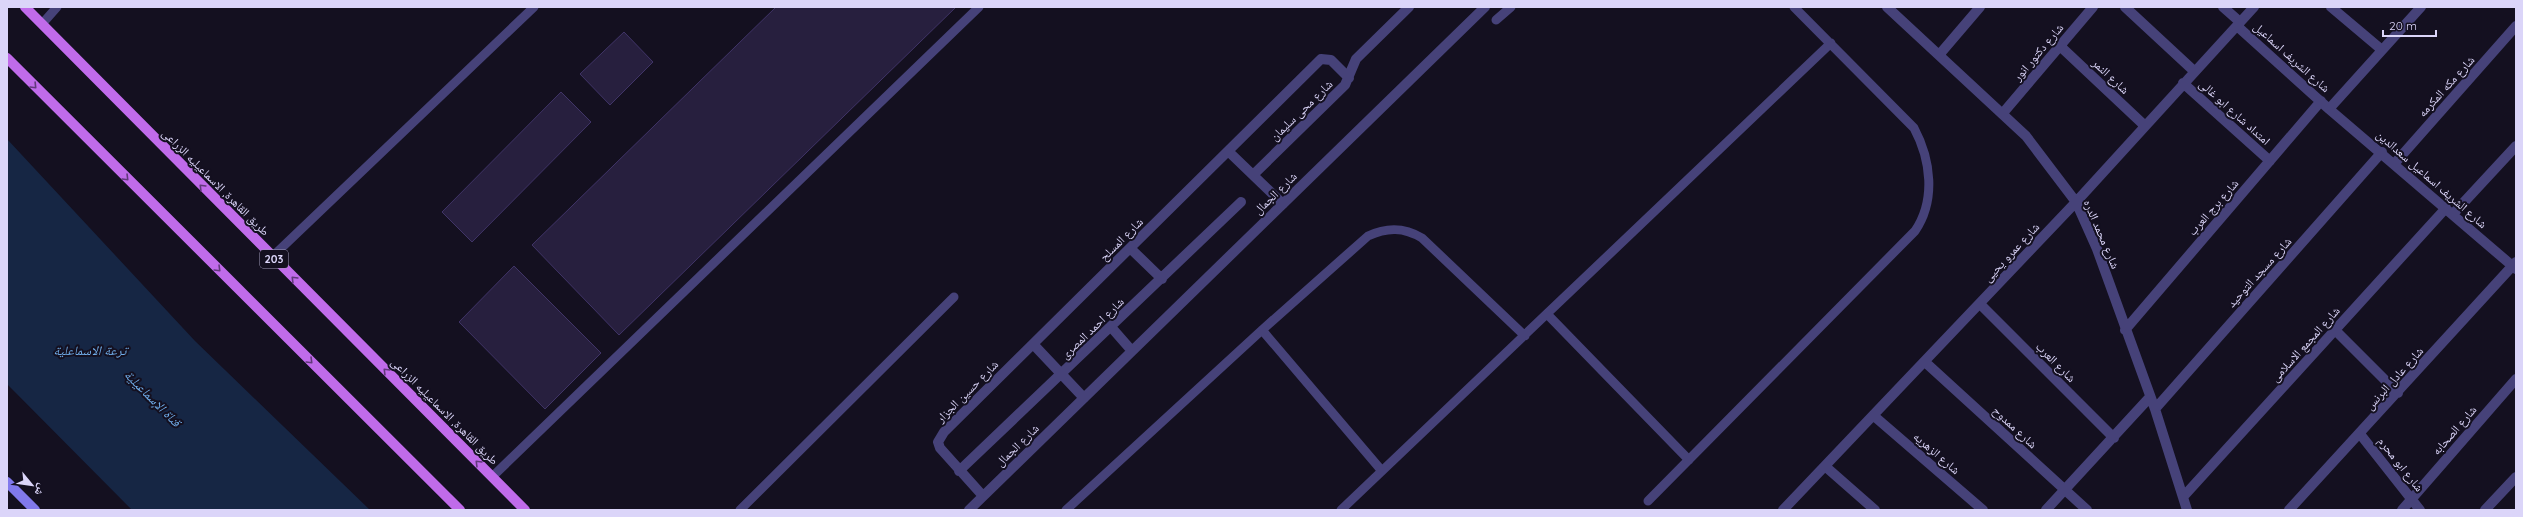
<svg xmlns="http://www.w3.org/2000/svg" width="2523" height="517" font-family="Quicksand,'Noto Naskh Arabic',sans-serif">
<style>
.water{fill:#162644}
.building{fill:#271f3e;stroke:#403467}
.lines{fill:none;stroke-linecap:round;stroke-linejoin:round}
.lane{stroke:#464279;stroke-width:9}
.street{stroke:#464279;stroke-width:10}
.secondary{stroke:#8179ec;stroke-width:10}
.primary{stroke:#c06bea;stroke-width:10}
.oneway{stroke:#61397b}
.labels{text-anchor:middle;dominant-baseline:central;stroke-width:4;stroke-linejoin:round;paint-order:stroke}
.shield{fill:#141020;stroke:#9f9ab8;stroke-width:1}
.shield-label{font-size:11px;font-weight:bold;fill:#dbd5f9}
.street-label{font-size:12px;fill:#dbd5f9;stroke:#141020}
.water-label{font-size:13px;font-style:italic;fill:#71aeeb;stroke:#141020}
</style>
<rect width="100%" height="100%" fill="#141020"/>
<path class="water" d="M 7,139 L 195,341 L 370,510 L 132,510 L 7,384 Z"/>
<path class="building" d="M 776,7 L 956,7 L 619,335 L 532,245 Z
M 624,32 L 653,62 L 610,105 L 580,74 Z
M 561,92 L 591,122 L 472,242 L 442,212 Z
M 514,266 L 601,353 L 545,409 L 459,322 Z"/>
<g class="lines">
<path class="lane" d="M 1496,20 L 1511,7
M 42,24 L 57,7
M 272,257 L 534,7
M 1547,314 L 1689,460
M 1262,330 L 1382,471
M 492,477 L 979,7
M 1648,501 L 1915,231 C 1936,200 1931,160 1914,128 L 1794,7
M 740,510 L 954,297
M 1066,510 L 1262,330 L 1368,236 C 1387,227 1404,227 1422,238 L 1525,336
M 1341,510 L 1831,43"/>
<path class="street" d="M 1887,7 L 2026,136 L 2076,202 L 2097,249 L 2155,409 L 2187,510
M 2125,7 L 2194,71
M 2223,7 L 2240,22
M 2331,7 L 2382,50
M 2237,26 L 2329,109 L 2516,269
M 2060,46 L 2144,125
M 1939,55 L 1980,7
M 2183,83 L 2270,161
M 2329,109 L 2421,7
M 2003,113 L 2093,7
M 1228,151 L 1283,204
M 2395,163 L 2516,26
M 1253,175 L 1345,85 L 1356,59 L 1409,7
M 2453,214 L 2516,146
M 1130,248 L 1162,279
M 1980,304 L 2114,438
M 1111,327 L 1132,351
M 2125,330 L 2321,101
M 2335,330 L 2398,393
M 1033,344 L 1084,398
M 1925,362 L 2087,510
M 2155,409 L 2382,152
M 1874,416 L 1983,510
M 2360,434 L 2420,510
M 1826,467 L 1875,510
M 959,471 L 1241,202
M 983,496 L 940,448 L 938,442 L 944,432 L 1321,59 L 1331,60 L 1349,78
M 2183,497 L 2446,208
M 969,510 L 1485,7
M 1783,510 L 2076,202 L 2254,7
M 2046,510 L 2150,397
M 2289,510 L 2516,262
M 2402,510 L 2516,379
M 2485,510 L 2516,477"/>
<path class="secondary" d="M 7,482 L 35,510"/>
<path class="primary" d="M 25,7 L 525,510
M 7,58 L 460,510"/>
</g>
<defs><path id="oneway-chevron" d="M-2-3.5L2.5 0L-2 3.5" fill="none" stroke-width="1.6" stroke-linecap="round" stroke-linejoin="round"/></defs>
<g class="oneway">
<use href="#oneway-chevron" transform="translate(34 86) rotate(46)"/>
<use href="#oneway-chevron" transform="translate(126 178) rotate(45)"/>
<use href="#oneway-chevron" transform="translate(202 187) rotate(-135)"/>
<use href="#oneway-chevron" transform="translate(218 269) rotate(45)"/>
<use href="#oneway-chevron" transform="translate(294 279) rotate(-135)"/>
<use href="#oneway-chevron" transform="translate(310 361) rotate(45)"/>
<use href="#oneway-chevron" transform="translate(386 371) rotate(-135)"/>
<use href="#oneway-chevron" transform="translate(478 463) rotate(-135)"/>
</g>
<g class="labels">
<rect class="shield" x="260" y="250" width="28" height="18" rx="3"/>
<g class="shield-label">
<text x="274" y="259">203</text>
</g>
<g class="street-label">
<text transform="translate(2038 52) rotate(-50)">شارع دكتور انور</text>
<text transform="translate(2292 57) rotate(42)">شارع الشريف اسماعيل</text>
<text transform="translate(2111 76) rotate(43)">شارع النمر</text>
<text transform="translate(2446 86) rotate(-48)">شارع مكه المكرمه</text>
<text transform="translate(1301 110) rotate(-44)">شارع محى سليمان</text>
<text transform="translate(2235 112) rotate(42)">امتداد شارع ابو غالى</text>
<text transform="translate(2432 179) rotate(41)">شارع الشريف اسماعيل سعدالدين</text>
<text transform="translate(216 182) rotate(45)">طريق القاهرة, الاسماعيليه الزراعى</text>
<text transform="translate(1275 193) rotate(-44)">شارع الجمال</text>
<text transform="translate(2213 207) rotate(-49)">شارع برج العرب</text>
<text transform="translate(2102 234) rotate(67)">شارع محمد الدره</text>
<text transform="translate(1121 239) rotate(-45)">شارع المسلح</text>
<text transform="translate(2011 252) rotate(-47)">شارع عمرو يحيى</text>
<text transform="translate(2259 272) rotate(-48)">شارع مسجد التوحيد</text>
<text transform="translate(1092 328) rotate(-44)">شارع احمد المصرى</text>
<text transform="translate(2305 344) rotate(-48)">شارع المجمع الاسلامى</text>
<text transform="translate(2056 362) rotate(45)">شارع العرب</text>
<text transform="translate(2394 378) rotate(-48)">شارع عادل البرنس</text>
<text transform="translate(967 391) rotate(-45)">شارع حسين الجزار</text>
<text transform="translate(445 411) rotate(45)">طريق القاهرة, الاسماعيليه الزراعى</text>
<text transform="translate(2015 427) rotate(43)">شارع ممدوح</text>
<text transform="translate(2454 430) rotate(-49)">شارع الصحابه</text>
<text transform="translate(1017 445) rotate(-44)">شارع الجمال</text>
<text transform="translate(1937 453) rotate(41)">شارع الزهريه</text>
<text transform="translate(2401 464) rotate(52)">شارع ابو محرم</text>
</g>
<g class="water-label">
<text x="90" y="350">ترعة الاسماعلية</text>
<text transform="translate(153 398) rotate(45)">قناة الإسماعيلية</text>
</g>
</g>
<rect width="2523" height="517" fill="none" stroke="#dbd5f9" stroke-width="16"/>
<g transform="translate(32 485) rotate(119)" stroke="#141020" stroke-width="3" paint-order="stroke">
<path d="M0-3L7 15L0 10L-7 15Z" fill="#dbd5f9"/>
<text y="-6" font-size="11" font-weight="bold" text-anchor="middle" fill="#dbd5f9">ش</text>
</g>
<path d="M2383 30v6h53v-6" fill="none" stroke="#dbd5f9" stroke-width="2"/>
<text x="2389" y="30" font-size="12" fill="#dbd5f9" stroke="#141020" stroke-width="3" paint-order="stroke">20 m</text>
</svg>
